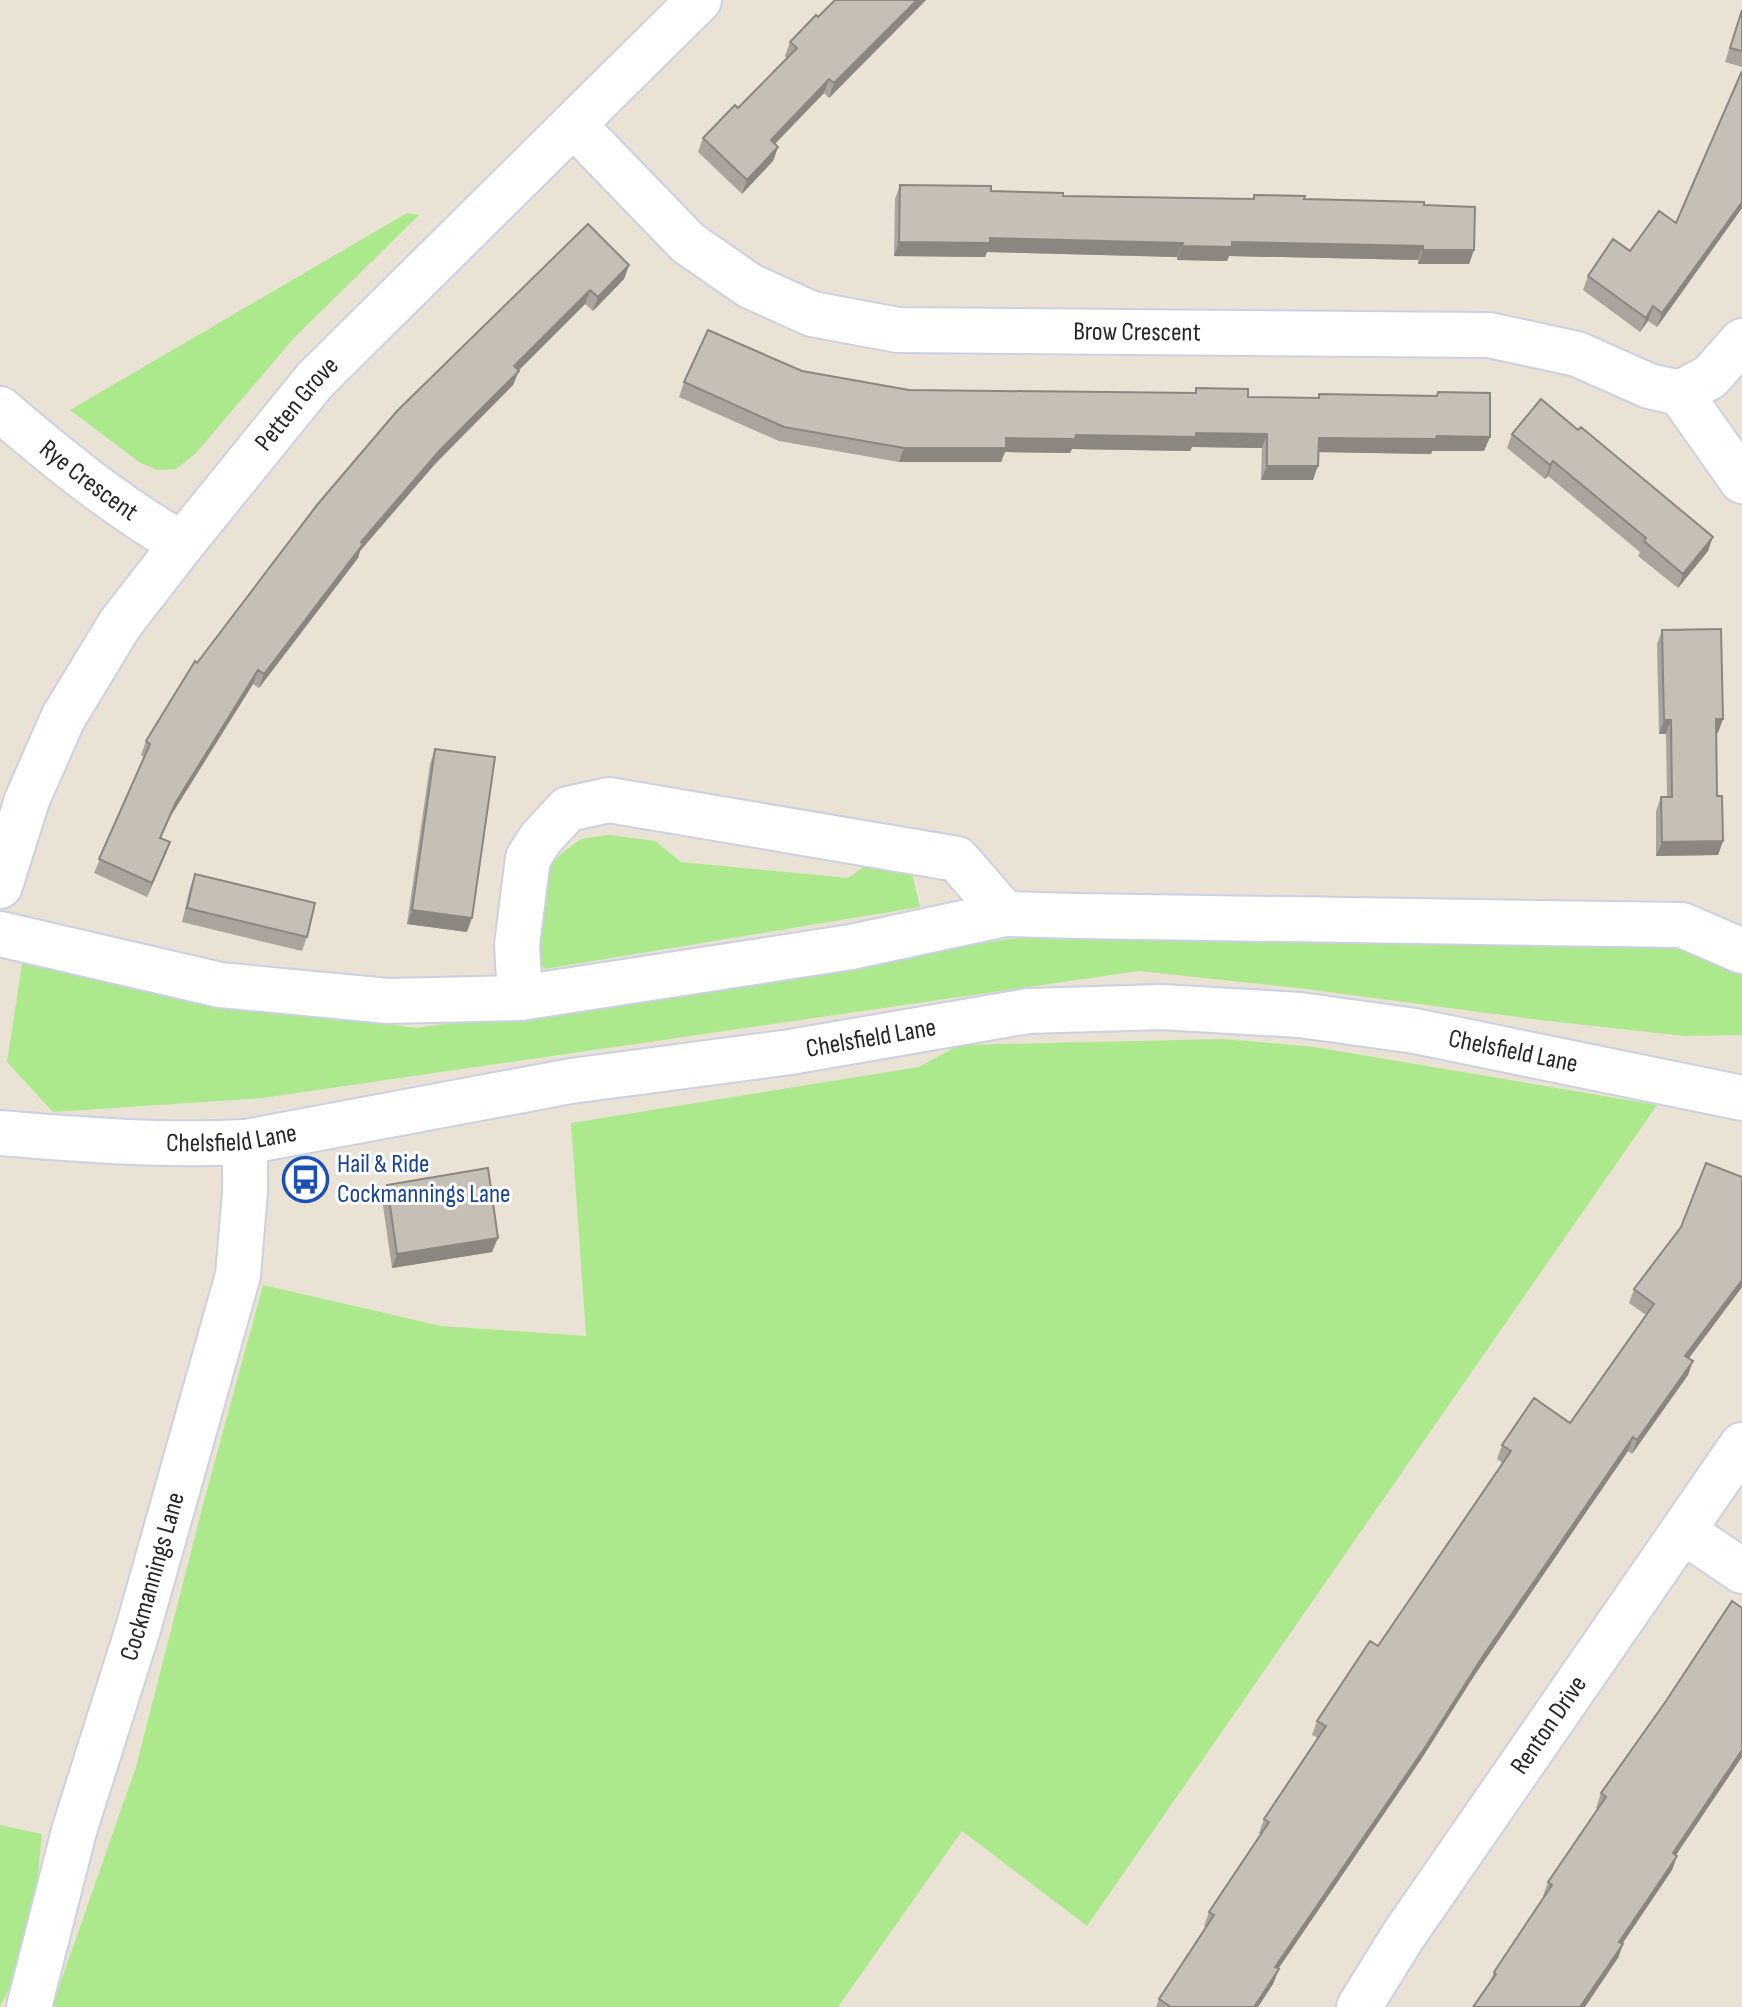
<svg xmlns="http://www.w3.org/2000/svg" width="1742" height="2007" font-family="'Sofia Sans Condensed',sans-serif">
<style>
.green{fill:#ace88c}
.lines{fill:none;stroke-linecap:round;stroke-linejoin:round}
.minor-casing{stroke:#cbd0e2;stroke-width:48}
.tertiary-casing{stroke:#cbd0e2;stroke-width:48}
.minor{stroke:#fff;stroke-width:44}
.tertiary{stroke:#fff;stroke-width:44}
.wall{fill:#aaa49d}
.shaded-wall{fill:#8b867f}
.building{fill:#c6bfb6;stroke:#8b867f;stroke-width:2}
.labels{text-anchor:middle;dominant-baseline:central;stroke-width:6;stroke-linejoin:round;paint-order:stroke}
.street-label{font-size:26px;fill:#262626;stroke:#fff}
.transit-label{font-size:26px;fill:#164399;stroke:#fff;text-anchor:start}
</style>
<rect width="100%" height="100%" fill="#ebe2d6"/>
<path class="green" d="M 407,213 L 419,215 L 294,338 L 196,453 L 176,469 L 157,470 L 139,462 L 70,410 Z
M 609,835 L 655,841 L 681,862 L 848,878 L 875,859 L 909,863 L 920,907 L 545,969 L 527,947 L 540,876 L 562,853 L 581,839 Z
M 1155,928 L 1691,939 L 1742,971 L 1742,1035 L 1684,1036 L 1540,1020 L 1306,989 L 1139,971 L 262,1098 L 53,1112 L 7,1062 L 23,958 L 198,1002 L 417,1028 L 1010,939 Z
M 1224,1039 L 1314,1047 L 1657,1105 L 1087,1926 L 962,1831 L 838,2007 L 52,2007 L 136,1767 L 204,1501 L 263,1285 L 441,1326 L 586,1336 L 571,1123 L 919,1067 L 959,1045 Z
M 0,1825 L 42,1834 L 31,1945 L 0,2007 Z"/>
<g class="lines">
<defs>
<g id="minor">
<path id="s1" d="M 574,125 L 688,243 L 750,286 L 812,314 L 898,330 L 1489,335 L 1577,354 L 1649,386 L 1680,393 L 1710,377 L 1742,341"/>
<path d="M 1680,393 L 1742,481"/>
<path id="s2" d="M 0,409 C 58,459 116,506 182,544"/>
<path id="s3" d="M 0,886 L 27,800 L 63,718 L 120,624 L 182,544 L 315,380 L 699,0"/>
<path d="M 0,934 L 220,985 L 388,1001 L 520,998 L 851,947 L 1005,914"/>
<path d="M 520,998 L 517,945 L 528,858 L 541,838 L 568,809 L 609,800 L 957,859 L 1005,914 L 1078,916 L 1682,925 L 1742,951"/>
<path d="M 1683,1531 L 1742,1571"/>
<path id="s4" d="M 29,2007 L 74,1831 L 138,1629 L 238,1275 L 245,1192 L 245,1142"/>
<path id="s5" d="M 1359,2007 L 1403,1936 L 1742,1445"/>
</g>
<g id="tertiary">
<path id="s6" d="M 0,1133 C 82,1140 163,1146 245,1142 L 571,1081 L 790,1052 L 1028,1011 L 1162,1007 L 1300,1015 L 1415,1031 L 1742,1098"/>
</g>
</defs>
<use href="#minor" class="minor-casing"/>
<use href="#tertiary" class="tertiary-casing"/>
<use href="#minor" class="minor"/>
<use href="#tertiary" class="tertiary"/>
</g>
<path class="wall" d="M 835,0 L 926,0 L 829,98 L 824,93 L 775,144 L 778,147 L 773,161 L 742,194 L 698,152 L 703,138 L 738,108 L 787,58 L 785,56 L 790,42 Z
M 1742,9 L 1742,67 L 1725,62 Z
M 900,185 L 1063,196 L 1252,199 L 1254,195 L 1304,199 L 1424,205 L 1474,250 L 1469,264 L 1418,264 L 1418,260 L 1229,256 L 1227,261 L 1177,260 L 1177,257 L 987,252 L 985,257 L 894,256 L 895,199 Z
M 1742,208 L 1657,327 L 1648,321 L 1640,332 L 1583,290 L 1588,276 L 1630,251 Z
M 629,265 L 624,279 L 593,311 L 585,304 L 518,371 L 513,385 L 435,464 L 360,551 L 358,558 L 259,688 L 253,684 L 170,817 L 161,838 L 170,842 L 147,897 L 94,873 L 144,757 L 141,755 L 146,741 L 197,663 L 397,411 Z
M 802,371 L 909,390 L 1195,393 L 1196,388 L 1248,397 L 1318,398 L 1319,394 L 1436,396 L 1438,392 L 1484,451 L 1432,451 L 1431,454 L 1318,452 L 1313,480 L 1261,480 L 1262,448 L 1192,447 L 1190,451 L 1072,449 L 1070,453 L 1005,452 L 1001,462 L 899,462 L 779,441 L 679,397 L 684,382 Z
M 1512,434 L 1708,551 L 1678,588 L 1638,556 L 1640,552 L 1548,476 L 1545,479 L 1507,448 Z
M 1662,630 L 1718,733 L 1716,733 L 1717,796 L 1723,841 L 1718,855 L 1656,856 L 1656,811 L 1661,797 L 1667,797 L 1666,734 L 1659,734 L 1657,644 Z
M 435,749 L 467,932 L 407,924 L 430,764 Z
M 195,874 L 307,937 L 302,951 L 182,922 L 190,888 Z
M 1742,1177 L 1742,1287 L 1689,1358 L 1693,1361 L 1688,1375 L 1632,1454 L 1628,1451 L 1476,1673 L 1420,1761 L 1278,1969 L 1273,1984 L 1258,2007 L 1156,2007 L 1159,1999 L 1206,1927 L 1204,1926 L 1209,1912 L 1261,1834 L 1259,1833 L 1264,1819 L 1318,1738 L 1312,1735 L 1317,1721 L 1378,1646 L 1503,1463 L 1497,1459 L 1502,1445 L 1570,1423 L 1646,1315 L 1629,1303 L 1634,1289 Z
M 387,1185 L 492,1252 L 392,1268 L 382,1199 Z
M 1601,1793 L 1677,1856 L 1672,1870 L 1622,1944 L 1623,1944 L 1618,1958 L 1489,1984 L 1494,1972 L 1544,1897 L 1543,1896 L 1548,1882 L 1598,1809 L 1596,1808 Z"/>
<path class="shaded-wall" d="M 917,0 L 926,0 L 829,98 L 834,83 Z
M 829,79 L 824,93 L 765,154 L 771,140 Z
M 778,147 L 773,161 L 742,194 L 747,180 Z
M 1742,202 L 1742,208 L 1657,327 L 1662,313 Z
M 990,238 L 1183,243 L 1177,257 L 987,252 L 985,257 L 894,256 L 899,242 Z
M 1232,242 L 1423,246 L 1418,260 L 1229,256 L 1227,261 L 1177,260 L 1182,246 Z
M 1423,250 L 1474,250 L 1469,264 L 1418,264 Z
M 629,265 L 624,279 L 593,311 L 598,297 Z
M 590,290 L 585,304 L 509,380 L 514,366 Z
M 1653,306 L 1648,321 L 1640,332 L 1646,318 Z
M 519,371 L 513,385 L 435,464 L 360,551 L 358,558 L 259,688 L 264,674 L 361,542 L 440,450 Z
M 1196,433 L 1267,434 L 1262,448 L 1192,447 L 1190,451 L 1072,449 L 1070,453 L 1005,452 L 1001,462 L 899,462 L 904,448 L 1006,438 L 1076,435 Z
M 1437,436 L 1490,437 L 1484,451 L 1432,451 L 1431,454 L 1314,452 L 1319,438 Z
M 1553,461 L 1548,476 L 1545,479 L 1550,465 Z
M 1267,466 L 1318,466 L 1313,480 L 1261,480 Z
M 1713,537 L 1708,551 L 1678,588 L 1683,574 Z
M 258,670 L 253,684 L 170,817 L 155,852 L 176,802 Z
M 1716,719 L 1723,719 L 1718,733 L 1711,733 Z
M 1664,720 L 1671,720 L 1666,734 L 1659,734 Z
M 1723,841 L 1718,855 L 1656,856 L 1662,842 Z
M 170,842 L 165,856 L 147,897 L 152,883 Z
M 412,910 L 472,918 L 467,932 L 407,924 Z
M 498,1238 L 492,1252 L 392,1268 L 397,1254 Z
M 1742,1280 L 1742,1287 L 1680,1370 L 1685,1356 Z
M 1693,1361 L 1688,1375 L 1632,1454 L 1637,1440 Z
M 1633,1437 L 1628,1451 L 1476,1673 L 1420,1761 L 1270,1981 L 1275,1967 L 1481,1659 Z
M 1742,1750 L 1742,1757 L 1668,1867 L 1673,1853 Z
M 1677,1856 L 1672,1870 L 1614,1956 L 1619,1942 Z
M 1623,1944 L 1618,1958 L 1585,2007 L 1580,2007 Z
M 1279,1969 L 1273,1984 L 1258,2007 L 1254,2007 Z"/>
<path class="building" d="M 835,0 L 917,0 L 834,83 L 829,79 L 771,140 L 778,147 L 747,180 L 703,138 L 735,105 L 738,108 L 797,48 L 790,42 L 816,15 L 818,17 Z
M 1742,10 L 1742,51 L 1730,48 Z
M 1742,71 L 1742,202 L 1662,313 L 1653,306 L 1646,318 L 1588,276 L 1613,239 L 1630,251 L 1659,211 L 1676,223 Z
M 900,185 L 991,186 L 991,191 L 1063,193 L 1063,196 L 1254,199 L 1254,195 L 1305,196 L 1304,199 L 1424,202 L 1424,205 L 1475,207 L 1474,250 L 1423,250 L 1423,246 L 1232,242 L 1232,247 L 1182,246 L 1183,243 L 990,238 L 990,243 L 899,242 Z
M 588,224 L 629,265 L 598,297 L 590,290 L 514,366 L 519,371 L 440,450 L 361,542 L 363,544 L 264,674 L 258,670 L 176,802 L 160,838 L 170,842 L 152,883 L 99,859 L 150,744 L 146,741 L 195,661 L 197,663 L 317,505 L 397,411 Z
M 708,330 L 802,371 L 909,390 L 1196,393 L 1196,388 L 1248,389 L 1248,397 L 1319,398 L 1319,394 L 1437,396 L 1438,392 L 1490,393 L 1490,437 L 1437,436 L 1436,439 L 1319,438 L 1318,466 L 1267,466 L 1267,434 L 1196,433 L 1196,437 L 1076,435 L 1075,439 L 1006,438 L 1006,448 L 904,448 L 784,427 L 684,382 Z
M 1541,399 L 1578,430 L 1581,427 L 1713,537 L 1683,574 L 1644,541 L 1646,538 L 1553,461 L 1550,465 L 1512,434 Z
M 1721,629 L 1723,719 L 1716,719 L 1717,796 L 1722,796 L 1723,841 L 1662,842 L 1661,797 L 1672,797 L 1671,720 L 1664,720 L 1662,630 Z
M 435,749 L 495,757 L 472,918 L 412,910 Z
M 195,874 L 315,903 L 307,937 L 187,908 Z
M 1706,1163 L 1742,1177 L 1742,1280 L 1685,1356 L 1693,1361 L 1637,1440 L 1633,1437 L 1481,1659 L 1426,1746 L 1275,1967 L 1279,1969 L 1254,2007 L 1171,2007 L 1159,1999 L 1214,1915 L 1209,1912 L 1269,1822 L 1264,1819 L 1326,1726 L 1317,1721 L 1370,1641 L 1378,1646 L 1511,1451 L 1502,1445 L 1534,1398 L 1570,1423 L 1654,1304 L 1634,1289 L 1681,1227 Z
M 488,1168 L 498,1238 L 397,1254 L 387,1185 Z
M 1732,1601 L 1742,1608 L 1742,1750 L 1673,1853 L 1677,1856 L 1619,1942 L 1623,1944 L 1580,2007 L 1473,2007 L 1496,1974 L 1494,1972 L 1552,1885 L 1548,1882 L 1606,1797 L 1601,1793 L 1666,1701 Z"/>
<defs>
<symbol id="bus-ring" viewBox="-11 -11 22 22"><circle r="9.5" fill="#fff" stroke="#1a4fb4" stroke-width="1.5"/><path d="M-5-6H5V4H4V6H2V4H-2V6H-4V4H-5ZM-3.5-4V0h7V-4ZM-3.5 1.2v1.5H-2V1.2ZM2 1.2v1.5H3.5V1.2Z" fill="#1a4fb4"/></symbol>
</defs>
<g fill-rule="evenodd">
<use href="#bus-ring" x="280" y="1154" width="51" height="51"/>
</g>
<g class="labels">
<g class="street-label">
<text stroke="none"><textPath href="#s1" startOffset="634">Brow Crescent</textPath></text>
<text stroke="none"><textPath href="#s3" startOffset="572">Petten Grove</textPath></text>
<text stroke="none"><textPath href="#s2" startOffset="114">Rye Crescent</textPath></text>
<text stroke="none"><textPath href="#s6" startOffset="880">Chelsfield Lane</textPath></text>
<text stroke="none"><textPath href="#s6" startOffset="1528">Chelsfield Lane</textPath></text>
<text stroke="none"><textPath href="#s6" startOffset="232">Chelsfield Lane</textPath></text>
<text stroke="none"><textPath href="#s4" startOffset="448">Cockmannings Lane</textPath></text>
<text stroke="none"><textPath href="#s5" startOffset="340">Renton Drive</textPath></text>
</g>
<g class="transit-label">
<text x="337" y="1164">Hail &amp; Ride<tspan x="337" dy="30">Cockmannings Lane</tspan></text>
</g>
</g>
</svg>
